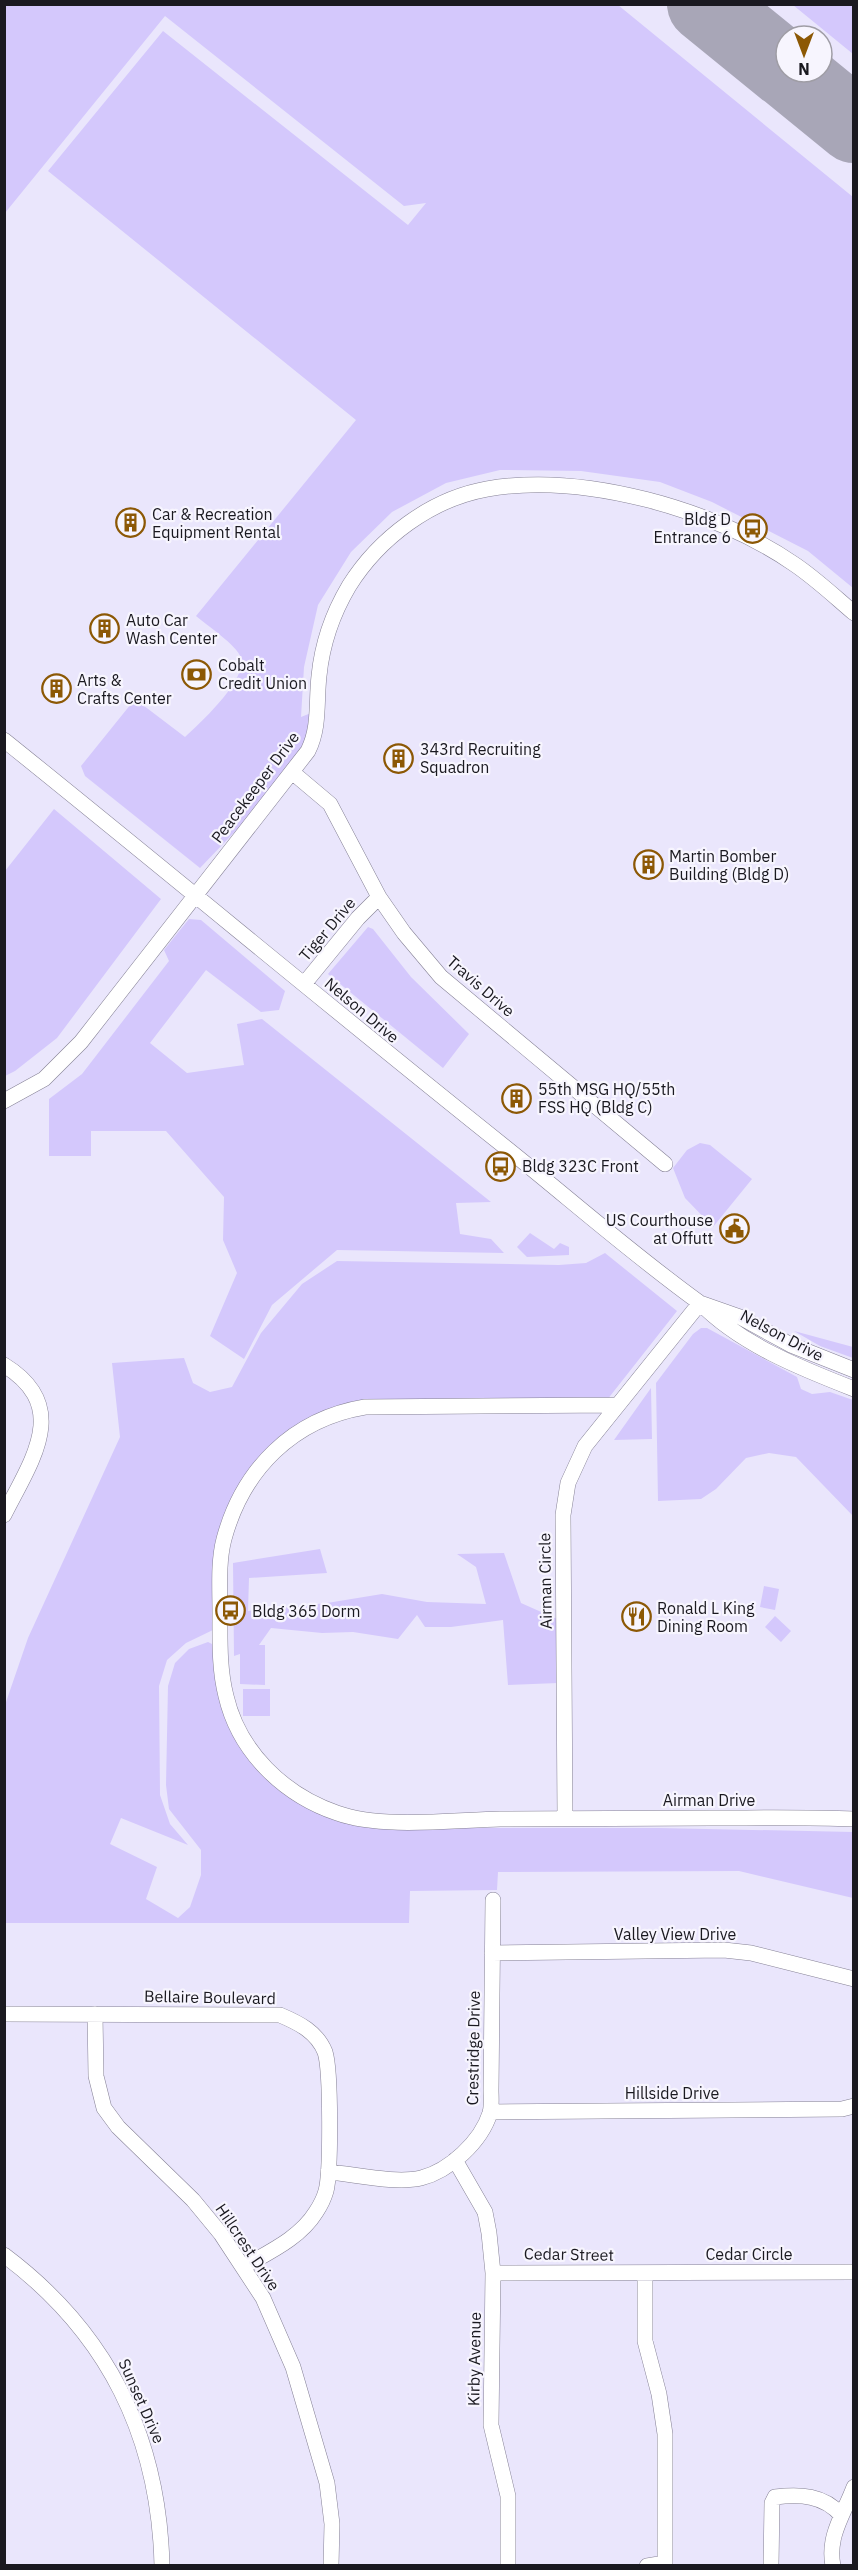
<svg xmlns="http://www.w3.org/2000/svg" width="858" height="2570" font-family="'IBM Plex Sans',sans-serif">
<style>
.green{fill:#d4c8fc}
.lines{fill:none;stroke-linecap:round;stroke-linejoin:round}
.runway{stroke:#a8a6b7;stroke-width:76}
.minor-casing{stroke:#858195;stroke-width:16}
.minor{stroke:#fff;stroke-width:15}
.labels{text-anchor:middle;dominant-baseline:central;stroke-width:4.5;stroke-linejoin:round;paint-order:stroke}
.poi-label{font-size:16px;fill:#1a1920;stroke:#f7f5fe;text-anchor:start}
.street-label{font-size:16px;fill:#1a1920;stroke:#f7f5fe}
</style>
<rect width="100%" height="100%" fill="#eae6fc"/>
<path class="green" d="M 5,5 L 618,5 L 853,197 L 853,588 L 808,551 L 712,502 L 660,482 L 581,471 L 500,470 L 446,483 L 392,512 L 351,552 L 318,605 L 304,667 L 301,717 L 311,713 L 310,738 L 246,820 L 200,868 L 85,776 L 81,766 L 135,699 L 185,737 C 200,723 247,680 241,658 C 237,645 206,625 196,616 L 356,420 L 48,171 L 163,31 L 408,225 L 426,203 L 404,206 L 165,16 L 5,213 Z
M 793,5 L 853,5 L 853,54 Z
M 54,809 L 161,899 L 57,1038 L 15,1071 L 5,1076 L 5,871 Z
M 189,919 L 201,920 L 285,991 L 279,1010 L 261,1012 L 206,970 L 150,1043 L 187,1073 L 244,1065 L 237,1024 L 262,1019 L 491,1202 L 456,1203 L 460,1234 L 491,1239 L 504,1253 L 337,1250 L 272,1305 L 244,1359 L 210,1336 L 237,1273 L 223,1240 L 224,1197 L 166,1131 L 91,1131 L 91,1156 L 49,1156 L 49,1099 L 82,1074 L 169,961 L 164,950 Z
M 368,927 L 373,929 L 411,977 L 469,1034 L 443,1068 L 328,974 Z
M 700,1143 L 710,1145 L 752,1179 L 713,1227 L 685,1198 L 673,1168 L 687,1150 Z
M 530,1233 L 554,1249 L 560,1243 L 569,1247 L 569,1255 L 527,1257 L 517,1247 Z
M 605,1253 L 677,1311 L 607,1400 L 314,1417 L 277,1439 L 246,1474 L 228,1507 L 215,1629 L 186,1643 L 167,1660 L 159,1686 L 160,1795 L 170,1824 L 188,1845 L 121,1818 L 110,1844 L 157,1867 L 146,1899 L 178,1918 L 190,1907 L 201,1875 L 201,1850 L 169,1809 L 166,1785 L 168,1686 L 175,1663 L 189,1649 L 208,1642 L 214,1645 L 247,1756 L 287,1796 L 336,1821 L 384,1828 L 659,1828 L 853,1832 L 853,1898 L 739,1871 L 498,1872 L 497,1890 L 410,1891 L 409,1923 L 5,1923 L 5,1705 L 28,1638 L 120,1437 L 112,1363 L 184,1358 L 193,1383 L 210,1392 L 232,1387 L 261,1333 L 302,1284 L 337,1261 L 559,1265 L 586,1263 Z
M 701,1328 L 707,1328 L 797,1377 L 801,1389 L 812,1394 L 830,1392 L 853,1400 L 853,1516 L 796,1457 L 769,1453 L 746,1458 L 716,1489 L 701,1499 L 658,1501 L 656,1383 L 693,1334 Z
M 794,1331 L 853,1347 L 853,1358 L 820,1346 Z
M 651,1388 L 652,1439 L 614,1440 Z
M 320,1549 L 327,1573 L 249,1578 L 248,1611 L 327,1603 L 382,1594 L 427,1602 L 486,1604 L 476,1567 L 457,1554 L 504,1553 L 521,1603 L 557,1619 L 558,1683 L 508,1685 L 503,1620 L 451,1627 L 425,1627 L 417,1615 L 398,1639 L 353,1632 L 322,1633 L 271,1628 L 259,1645 L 265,1645 L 265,1685 L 240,1684 L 240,1654 L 234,1656 L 233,1563 Z
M 764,1586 L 779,1589 L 775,1610 L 760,1607 Z
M 775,1616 L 791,1631 L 781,1642 L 765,1627 Z
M 243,1689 L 270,1689 L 270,1716 L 243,1716 Z"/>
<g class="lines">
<path class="runway" d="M 705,4 L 786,70
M 789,72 L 854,125"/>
<defs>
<path id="minor" d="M 4,740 C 172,875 337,1013 505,1147 C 570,1199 632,1254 700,1303 C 740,1344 800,1368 854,1389
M 292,772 L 330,804 L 379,897 L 404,933 L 441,977 L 665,1164
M 304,984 L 358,918 L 379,897
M 4,1101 L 44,1079 L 81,1042 L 308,751 C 320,727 316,702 319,676 C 322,645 333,613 349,586 C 379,538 431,499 487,489 C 582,472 715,509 794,564 C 815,578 834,596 854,613
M 703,1304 L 740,1317 L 791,1345 L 854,1370
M 4,1365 C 72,1407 31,1461 4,1515
M 617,1405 L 365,1407 C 293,1419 243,1469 224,1539 C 218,1562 220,1588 220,1612 C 220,1640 219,1669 226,1696 C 239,1752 284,1795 337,1813 C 381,1829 453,1820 500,1819 C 571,1818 641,1818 711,1818 C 758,1818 806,1817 854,1819
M 565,1818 L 563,1515 L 568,1483 L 585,1446 L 700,1303
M 492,1953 L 724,1950 L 751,1953 L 854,1979
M 4,2014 L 280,2015 C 299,2023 317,2032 325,2052 C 331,2070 331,2172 326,2191 C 324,2198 320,2206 316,2212 C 300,2238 269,2252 243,2267
M 95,2014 L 96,2076 L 104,2108 L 118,2127 L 193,2200 L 221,2234 L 263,2298 L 293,2367 L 327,2483 L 332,2524 L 331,2566
M 490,2112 L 842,2109 L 854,2106
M 455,2160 L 485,2212 L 489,2233 L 493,2273 L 491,2425 L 508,2496 L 508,2566
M 328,2172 C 354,2174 395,2184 421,2178 C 449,2171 481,2142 490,2113 C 492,2106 491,2097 491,2090 L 493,1900
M 4,2255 C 108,2333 159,2436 162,2566
M 493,2273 L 854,2272
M 645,2274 L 645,2341 L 659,2394 L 665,2434 L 665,2566
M 647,2566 L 665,2563
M 771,2566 L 772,2503 L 775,2497 C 800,2494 824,2495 841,2515
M 833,2566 C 827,2536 844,2514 854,2487"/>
</defs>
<use href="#minor" class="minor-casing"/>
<use href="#minor" class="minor"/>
</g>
<defs>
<symbol id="building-ring" viewBox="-11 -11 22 22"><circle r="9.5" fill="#f7f5fe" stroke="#8c5805" stroke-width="1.5"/><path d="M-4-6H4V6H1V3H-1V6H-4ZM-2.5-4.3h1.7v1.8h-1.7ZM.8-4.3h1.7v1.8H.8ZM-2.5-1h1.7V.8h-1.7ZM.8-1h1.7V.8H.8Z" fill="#8c5805"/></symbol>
<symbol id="bus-ring" viewBox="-11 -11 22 22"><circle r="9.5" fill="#f7f5fe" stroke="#8c5805" stroke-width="1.5"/><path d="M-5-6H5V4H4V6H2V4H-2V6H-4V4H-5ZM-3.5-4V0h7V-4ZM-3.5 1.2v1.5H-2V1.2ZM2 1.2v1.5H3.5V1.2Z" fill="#8c5805"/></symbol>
<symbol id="bank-ring" viewBox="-11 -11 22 22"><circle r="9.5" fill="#f7f5fe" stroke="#8c5805" stroke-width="1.5"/><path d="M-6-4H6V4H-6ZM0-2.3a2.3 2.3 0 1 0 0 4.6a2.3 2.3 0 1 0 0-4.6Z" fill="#8c5805"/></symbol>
<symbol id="civic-ring" viewBox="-11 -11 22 22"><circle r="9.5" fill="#f7f5fe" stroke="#8c5805" stroke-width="1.5"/><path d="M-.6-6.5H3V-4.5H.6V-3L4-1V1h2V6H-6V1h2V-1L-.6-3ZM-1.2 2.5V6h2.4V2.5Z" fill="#8c5805"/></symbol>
<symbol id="restaurant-ring" viewBox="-11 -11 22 22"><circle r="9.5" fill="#f7f5fe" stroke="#8c5805" stroke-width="1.5"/><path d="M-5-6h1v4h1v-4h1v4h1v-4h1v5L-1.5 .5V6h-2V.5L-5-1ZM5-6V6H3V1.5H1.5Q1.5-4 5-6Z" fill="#8c5805"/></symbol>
</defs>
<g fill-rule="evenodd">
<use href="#building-ring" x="114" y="506" width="33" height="33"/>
<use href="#bus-ring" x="736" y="512" width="33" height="33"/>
<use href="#building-ring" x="88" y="612" width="33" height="33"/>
<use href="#bank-ring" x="180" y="658" width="33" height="33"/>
<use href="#building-ring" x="40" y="672" width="33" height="33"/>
<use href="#building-ring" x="382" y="742" width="33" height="33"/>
<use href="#building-ring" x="632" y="848" width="33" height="33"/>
<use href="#building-ring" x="500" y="1082" width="33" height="33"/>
<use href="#bus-ring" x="484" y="1150" width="33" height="33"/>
<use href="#civic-ring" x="718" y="1212" width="33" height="33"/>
<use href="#bus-ring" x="214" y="1594" width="33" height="33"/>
<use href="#restaurant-ring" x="620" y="1600" width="33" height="33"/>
</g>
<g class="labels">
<g class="poi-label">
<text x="152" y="514">Car &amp; Recreation<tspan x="152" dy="18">Equipment Rental</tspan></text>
<text x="731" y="519" text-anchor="end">Bldg D<tspan x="731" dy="18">Entrance 6</tspan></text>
<text x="126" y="620">Auto Car<tspan x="126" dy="18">Wash Center</tspan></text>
<text x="218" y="665">Cobalt<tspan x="218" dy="18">Credit Union</tspan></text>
<text x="77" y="680">Arts &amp;<tspan x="77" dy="18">Crafts Center</tspan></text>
<text x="420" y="749">343rd Recruiting<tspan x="420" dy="18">Squadron</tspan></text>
<text x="669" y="856">Martin Bomber<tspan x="669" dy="18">Building (Bldg D)</tspan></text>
<text x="538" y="1089">55th MSG HQ/55th<tspan x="538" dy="18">FSS HQ (Bldg C)</tspan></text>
<text x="522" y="1166">Bldg 323C Front</text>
<text x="713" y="1220" text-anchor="end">US Courthouse<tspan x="713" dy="18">at Offutt</tspan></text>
<text x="657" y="1608">Ronald L King<tspan x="657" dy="18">Dining Room</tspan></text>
<text x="252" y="1611">Bldg 365 Dorm</text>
</g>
<g class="street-label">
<text transform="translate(255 787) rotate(-53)">Peacekeeper Drive</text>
<text transform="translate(327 929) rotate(-50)">Tiger Drive</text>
<text transform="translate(481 986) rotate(41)">Travis Drive</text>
<text transform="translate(362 1010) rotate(40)">Nelson Drive</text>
<text transform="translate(782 1335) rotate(28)">Nelson Drive</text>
<text transform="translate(545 1581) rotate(-91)">Airman Circle</text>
<text x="709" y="1800">Airman Drive</text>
<text x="675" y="1934">Valley View Drive</text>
<text transform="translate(210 1997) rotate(1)">Bellaire Boulevard</text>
<text transform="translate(473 2048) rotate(-89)">Crestridge Drive</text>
<text x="672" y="2093">Hillside Drive</text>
<text transform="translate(248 2247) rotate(56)">Hillcrest Drive</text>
<text transform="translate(569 2254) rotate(1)">Cedar Street</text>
<text x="749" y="2254">Cedar Circle</text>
<text transform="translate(474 2359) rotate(-89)">Kirby Avenue</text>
<text transform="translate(142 2401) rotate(66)">Sunset Drive</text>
</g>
</g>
<rect width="858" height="2570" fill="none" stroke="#1a1920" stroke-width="12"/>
<g transform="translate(804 54) rotate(180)"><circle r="28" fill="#f7f5fe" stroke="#9f9da5" stroke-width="1.5"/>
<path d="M0-4.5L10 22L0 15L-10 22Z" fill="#8c5805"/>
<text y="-9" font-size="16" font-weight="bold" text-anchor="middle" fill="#1a1920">N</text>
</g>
</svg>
